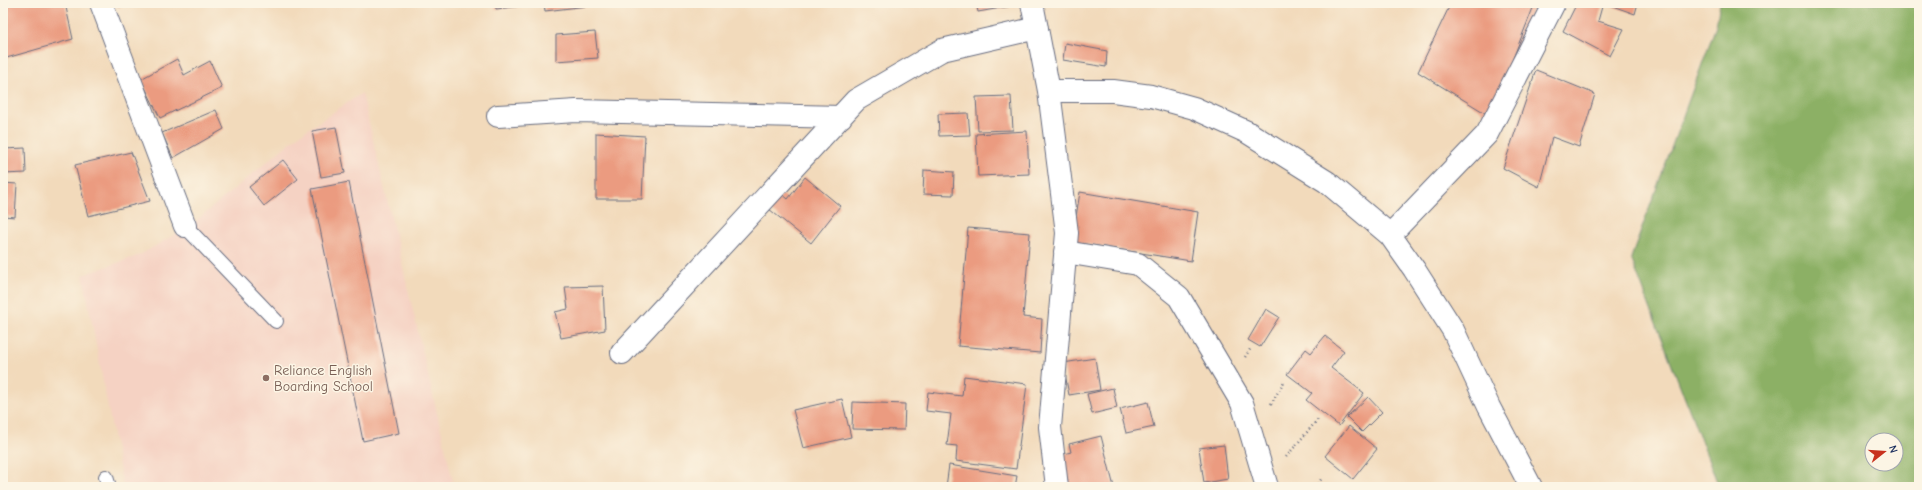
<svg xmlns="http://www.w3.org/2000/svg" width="1922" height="490" font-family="'Comic Neue',sans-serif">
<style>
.built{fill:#f5d2c3}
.forest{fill:#8cb065;stroke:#547062;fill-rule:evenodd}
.building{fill:#eb9b80}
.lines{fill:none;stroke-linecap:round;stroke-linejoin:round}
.service-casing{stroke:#666b7f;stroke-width:16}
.minor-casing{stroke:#666b7f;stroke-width:24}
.path{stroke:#666b7f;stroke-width:2.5;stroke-dasharray:1 3;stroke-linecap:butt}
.service{stroke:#fff;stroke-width:14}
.minor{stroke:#fff;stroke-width:22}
.education-dot{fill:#8d6e63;stroke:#fcf5e5;stroke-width:1.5}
.labels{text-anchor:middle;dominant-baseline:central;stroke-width:3;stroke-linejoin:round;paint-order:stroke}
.education-label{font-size:14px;fill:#785e54;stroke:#fcf5e5;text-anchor:start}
</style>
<rect width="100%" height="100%" fill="#fcf5e5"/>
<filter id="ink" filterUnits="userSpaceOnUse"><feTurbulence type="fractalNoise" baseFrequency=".025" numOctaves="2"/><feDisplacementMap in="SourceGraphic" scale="8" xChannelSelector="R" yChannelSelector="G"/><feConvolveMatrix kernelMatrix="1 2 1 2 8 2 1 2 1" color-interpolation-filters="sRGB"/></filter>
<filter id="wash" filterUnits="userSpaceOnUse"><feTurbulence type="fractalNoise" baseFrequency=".012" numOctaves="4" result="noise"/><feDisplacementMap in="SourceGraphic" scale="16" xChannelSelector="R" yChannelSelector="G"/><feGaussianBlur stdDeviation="0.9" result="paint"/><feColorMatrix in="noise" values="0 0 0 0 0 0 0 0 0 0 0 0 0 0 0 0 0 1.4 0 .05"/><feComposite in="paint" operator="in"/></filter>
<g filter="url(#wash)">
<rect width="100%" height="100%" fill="#f2dabb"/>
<path class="built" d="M 362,93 L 453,481 L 441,487 L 123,487 L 83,275 L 140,255 L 191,225 L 298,136 Z"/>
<path class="forest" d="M 1720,3 L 1919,3 L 1919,487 L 1719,487 L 1631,258 L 1716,26 ZM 1872,440 L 1896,440 L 1896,464 L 1872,464 Z"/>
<g id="blocks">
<path class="building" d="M 7,3 L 65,3 L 73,39 L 3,59 L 3,4 Z
M 117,3 L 128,3 L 119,7 Z
M 495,3 L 522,3 L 522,6 L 496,9 Z
M 544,3 L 604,3 L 604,4 L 545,11 Z
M 976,3 L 1017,3 L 1018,5 L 978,12 Z
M 1451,3 L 1535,3 L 1490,116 L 1418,72 Z
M 1577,3 L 1603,3 L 1598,21 L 1624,29 L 1610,56 L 1563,31 Z
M 1604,3 L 1638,3 L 1635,14 Z
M 595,32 L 598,58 L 556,61 L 556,35 Z
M 1065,43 L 1107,51 L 1106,67 L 1063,60 Z
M 177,59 L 184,75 L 210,61 L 222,88 L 160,118 L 141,79 Z
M 1536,70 L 1595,94 L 1579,147 L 1552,137 L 1539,187 L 1503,168 Z
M 1011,96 L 1013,130 L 978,131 L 976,97 Z
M 216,110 L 224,129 L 173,158 L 162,133 Z
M 968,113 L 970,135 L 939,136 L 938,114 Z
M 336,127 L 345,173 L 321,177 L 312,131 Z
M 1027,131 L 1029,174 L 978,176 L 976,134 Z
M 596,133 L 645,136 L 642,199 L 596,199 Z
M 25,148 L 26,173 L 3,174 L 3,149 Z
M 131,152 L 150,201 L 88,216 L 75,165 Z
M 283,160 L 298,179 L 264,206 L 249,187 Z
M 924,170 L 954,172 L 953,195 L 923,194 Z
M 805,177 L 840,206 L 811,243 L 769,209 L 782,194 L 788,199 Z
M 349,182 L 399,433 L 363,441 L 312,189 Z
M 3,183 L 17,184 L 15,217 L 3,216 Z
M 1080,192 L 1198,212 L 1191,261 L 1072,242 Z
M 968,228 L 1030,233 L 1023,317 L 1042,319 L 1040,353 L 958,346 Z
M 603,286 L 605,330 L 561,338 L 555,312 L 568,309 L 565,287 Z
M 1266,309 L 1279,317 L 1260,347 L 1248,340 Z
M 1325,336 L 1344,351 L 1331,368 L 1364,393 L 1339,426 L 1306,400 L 1312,393 L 1287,374 L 1306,349 L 1311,353 Z
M 1095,358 L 1100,390 L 1069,395 L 1063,363 Z
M 964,376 L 1027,384 L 1016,469 L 956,461 L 957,446 L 947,445 L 951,414 L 926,411 L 928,392 L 962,396 Z
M 1113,388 L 1117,408 L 1092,414 L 1087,394 Z
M 1368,397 L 1382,412 L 1362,432 L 1347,417 Z
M 842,399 L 851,437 L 803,448 L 793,410 Z
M 853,402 L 905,404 L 904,430 L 852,429 Z
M 1148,402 L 1154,427 L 1126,433 L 1120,409 Z
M 1349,426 L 1377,449 L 1353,479 L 1325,456 Z
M 1101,436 L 1114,487 L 1068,487 L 1060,455 L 1071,452 L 1069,444 Z
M 1224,445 L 1228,479 L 1204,483 L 1199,448 Z
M 949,465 L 1017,476 L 1015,487 L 946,487 Z"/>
</g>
</g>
<g filter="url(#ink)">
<use href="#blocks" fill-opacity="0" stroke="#666b7f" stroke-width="1"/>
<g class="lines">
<defs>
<path id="service" d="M 185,226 L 276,321
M 106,477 L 109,487"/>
<path id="minor" d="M 101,3 L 185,226
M 1032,3 L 1049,91 L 1067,233 L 1050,427 L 1057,487
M 1049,91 L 1113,91 L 1151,96 L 1194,108 L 1247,132 L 1327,182 L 1390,235 L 1414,269 L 1453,330 L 1489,407 L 1531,487
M 498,116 L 576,111 L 841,117
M 1390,235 L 1487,134 L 1554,3
M 1065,252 L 1138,264 L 1179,297 L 1242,403 L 1267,487
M 622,353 L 856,100 L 942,50 L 1037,28"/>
</defs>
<use href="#service" class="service-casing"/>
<use href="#minor" class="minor-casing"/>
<path class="path" d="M 1245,357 L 1251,348
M 1271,404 L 1285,380
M 1286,457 L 1319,418
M 1316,487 L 1322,478"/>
<use href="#service" class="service"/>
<use href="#minor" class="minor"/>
</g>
</g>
<circle class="education-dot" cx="266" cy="378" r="4"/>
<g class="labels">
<g class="education-label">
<text x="274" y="370">Reliance English<tspan x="274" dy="16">Boarding School</tspan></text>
</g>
</g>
<rect width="1922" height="490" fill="none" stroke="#fcf5e5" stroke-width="16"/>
<g transform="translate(1884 452) rotate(73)"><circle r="19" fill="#fcf5e5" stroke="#a2a6af"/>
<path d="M0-3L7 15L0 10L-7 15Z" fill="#c8321e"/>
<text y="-6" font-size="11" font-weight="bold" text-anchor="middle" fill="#1b2f5e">N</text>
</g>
</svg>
